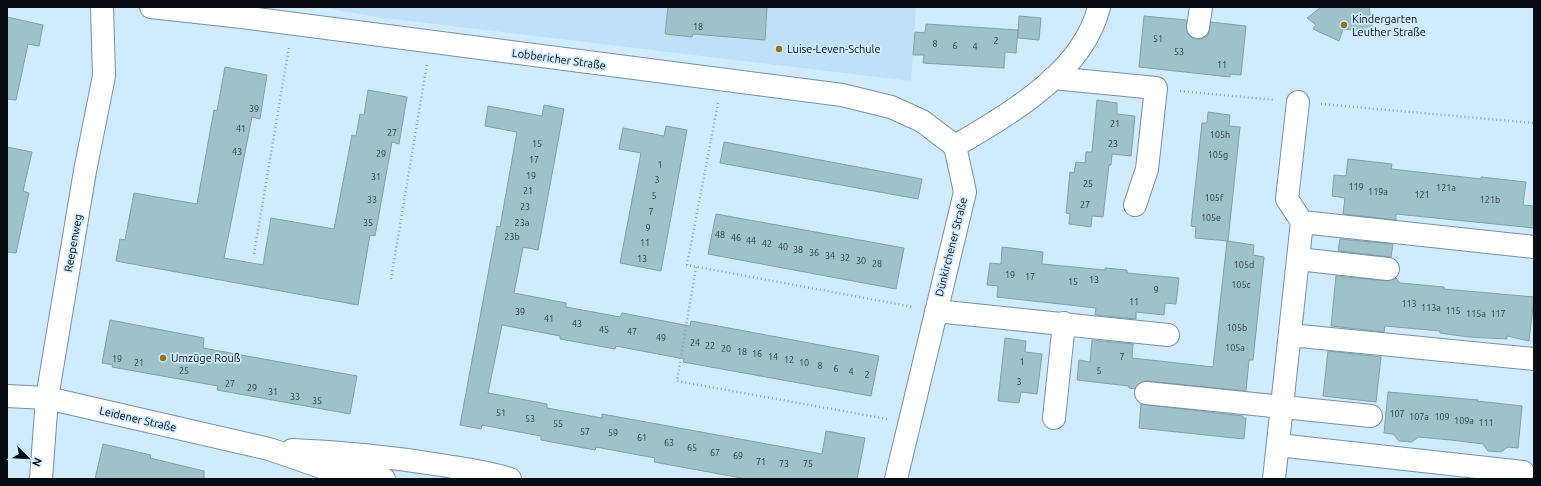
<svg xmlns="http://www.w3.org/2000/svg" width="1541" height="486" font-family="Ubuntu,sans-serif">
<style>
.built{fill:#bee0f9}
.building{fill:#9ec2c9;stroke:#7fa1a8}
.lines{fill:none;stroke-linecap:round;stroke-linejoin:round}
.minor-casing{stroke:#7790a2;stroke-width:24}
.path{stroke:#8ea3b3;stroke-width:2.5;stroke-dasharray:1 3;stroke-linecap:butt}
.minor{stroke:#fff;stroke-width:22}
.poi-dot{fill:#91751b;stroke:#d0ebff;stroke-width:1.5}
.labels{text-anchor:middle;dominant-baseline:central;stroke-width:3.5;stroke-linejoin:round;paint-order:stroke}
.number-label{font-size:9px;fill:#2b3a40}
.poi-label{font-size:11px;fill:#050d13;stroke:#d0ebff;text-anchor:start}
.street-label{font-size:11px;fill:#050d13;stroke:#d0ebff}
</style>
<rect width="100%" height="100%" fill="#d0ebff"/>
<path class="built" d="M 319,7 L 916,7 L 911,81 L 376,17 Z"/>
<path class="building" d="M 668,7 L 767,7 L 765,40 L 693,34 L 692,37 L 665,34 Z
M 1321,7 L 1369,7 L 1373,32 L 1343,29 L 1339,41 L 1313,29 L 1316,25 L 1307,18 Z
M 1019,16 L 1041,18 L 1039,40 L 1018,38 Z
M 1144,16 L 1186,20 L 1187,32 L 1191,37 L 1197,39 L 1202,39 L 1208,35 L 1211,22 L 1246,26 L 1241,75 L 1230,74 L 1230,77 L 1139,67 Z
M 7,17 L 43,25 L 39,46 L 28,44 L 16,100 L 7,99 Z
M 926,24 L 1018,30 L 1016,53 L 1005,52 L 1004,68 L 923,63 L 924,55 L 913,55 L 915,32 L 925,33 Z
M 225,67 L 267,75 L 260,119 L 252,117 L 224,258 L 263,265 L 271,218 L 334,229 L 352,135 L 356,136 L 360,114 L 364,115 L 368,90 L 407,97 L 399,144 L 392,142 L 375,236 L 370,235 L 358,305 L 116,261 L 120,239 L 125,240 L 134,193 L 197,204 L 214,110 L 217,111 Z
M 1097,100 L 1117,103 L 1117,114 L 1135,116 L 1131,156 L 1112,154 L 1111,165 L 1109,165 L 1103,217 L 1092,216 L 1091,227 L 1069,224 L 1070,214 L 1066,213 L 1070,172 L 1074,173 L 1076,162 L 1085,163 L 1086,152 L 1092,152 Z
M 544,105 L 564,109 L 538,250 L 523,247 L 514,293 L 566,303 L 566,307 L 620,317 L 622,313 L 690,326 L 691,321 L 879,356 L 871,396 L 683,362 L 684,359 L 616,346 L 615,349 L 560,339 L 560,336 L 502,325 L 488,393 L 547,404 L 547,408 L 602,418 L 602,414 L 822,454 L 826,431 L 865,438 L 857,479 L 747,479 L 654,462 L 655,458 L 596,447 L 595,450 L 541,440 L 541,436 L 514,431 L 482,425 L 481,429 L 460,425 L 497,226 L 500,227 L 517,132 L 485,126 L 488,106 L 542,116 Z
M 1208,112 L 1230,115 L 1229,126 L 1240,127 L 1228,241 L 1195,238 L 1196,227 L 1191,226 L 1202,123 L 1207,123 Z
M 666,126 L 687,130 L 661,271 L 620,263 L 641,153 L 619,149 L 623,128 L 664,136 Z
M 724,142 L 922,179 L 918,199 L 720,163 Z
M 7,147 L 32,152 L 23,191 L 29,193 L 16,253 L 7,252 Z
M 1348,159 L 1392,164 L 1391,169 L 1481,179 L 1481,177 L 1526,182 L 1523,205 L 1534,206 L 1534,228 L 1396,214 L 1396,220 L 1343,214 L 1345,198 L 1332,196 L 1334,175 L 1346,176 Z
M 716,214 L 904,248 L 896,289 L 708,254 Z
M 1340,239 L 1393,244 L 1391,257 L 1338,251 Z
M 1227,241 L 1254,245 L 1253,255 L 1264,257 L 1253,360 L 1249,360 L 1246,391 L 1147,381 L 1141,382 L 1135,389 L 1129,388 L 1129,386 L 1077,380 L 1079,360 L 1090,362 L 1092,340 L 1133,344 L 1132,358 L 1213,367 Z
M 1002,247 L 1043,252 L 1042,264 L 1105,270 L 1105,268 L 1127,270 L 1127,273 L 1179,278 L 1176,304 L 1165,303 L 1164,315 L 1136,312 L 1136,319 L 1095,315 L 1096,308 L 997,297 L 998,286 L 987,285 L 990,263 L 1001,264 Z
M 1336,276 L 1387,281 L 1396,278 L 1400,283 L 1444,287 L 1444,289 L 1534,297 L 1529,341 L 1507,336 L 1507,339 L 1468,337 L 1440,333 L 1440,331 L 1385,326 L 1384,332 L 1331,326 Z
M 110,320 L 204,338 L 203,348 L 357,376 L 350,414 L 217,390 L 218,386 L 112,367 L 113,365 L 102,363 Z
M 1005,338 L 1026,341 L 1025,352 L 1042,354 L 1037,394 L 1021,392 L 1019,403 L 998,401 Z
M 1328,351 L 1381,357 L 1376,402 L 1323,396 Z
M 1388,392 L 1478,400 L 1477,401 L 1522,406 L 1518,448 L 1508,447 L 1501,452 L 1488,451 L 1483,444 L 1451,440 L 1418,437 L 1412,442 L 1399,441 L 1393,434 L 1384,433 Z
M 1141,404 L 1243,416 L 1243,418 L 1246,418 L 1244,439 L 1139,428 Z
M 103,444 L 151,455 L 150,458 L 204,471 L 204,479 L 95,479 Z"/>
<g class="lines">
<defs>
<path id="minor" d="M 151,7 L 242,17 L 842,95 L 891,107 L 922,121 L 955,146
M 1198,27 L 1201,7
M 1053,78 L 1156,88 L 1147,169 L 1135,205
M 955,146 C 1009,114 1083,73 1099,7
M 1302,222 L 1534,247
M 1298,259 L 1388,269
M 936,311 L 1168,335
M 1290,335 L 1534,359
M 1146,393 L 1371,416
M 7,396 L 47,398 L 269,449 L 333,471 L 384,479
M 1054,418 L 1064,323
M 1278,445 L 1523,472
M 292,450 C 342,452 392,457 441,465 C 464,469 488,472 510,479
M 41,479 L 47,398 L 85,171 L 104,76 L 102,7
M 896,479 L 965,192 L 955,146
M 1274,479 L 1302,222 L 1287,199 L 1298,102"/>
</defs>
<use href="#minor" class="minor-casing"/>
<path class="path" d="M 1180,91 L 1275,100
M 718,103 L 687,265 L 913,307
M 1321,104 L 1534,123
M 254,254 L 289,47
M 696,267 L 677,381 L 887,419
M 391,279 L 427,64"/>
<use href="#minor" class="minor"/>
</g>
<g class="poi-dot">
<circle cx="1344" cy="25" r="4"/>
<circle cx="779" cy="49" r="4"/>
<circle cx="163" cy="358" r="4"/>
</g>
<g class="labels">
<g class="number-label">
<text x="698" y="27">18</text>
<text x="1158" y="39">51</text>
<text x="996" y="41">2</text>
<text x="935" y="44">8</text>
<text x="955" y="46">6</text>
<text x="975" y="47">4</text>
<text x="1179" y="52">53</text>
<text x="1222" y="65">11</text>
<text x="254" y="109">39</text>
<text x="1115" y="124">21</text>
<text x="241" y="129">41</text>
<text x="392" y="133">27</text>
<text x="1220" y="135">105h</text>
<text x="537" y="144">15</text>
<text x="1113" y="144">23</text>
<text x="237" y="152">43</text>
<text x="381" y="154">29</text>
<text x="1218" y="155">105g</text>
<text x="534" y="160">17</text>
<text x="660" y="165">1</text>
<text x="531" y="176">19</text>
<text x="376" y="177">31</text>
<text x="657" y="180">3</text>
<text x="1088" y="184">25</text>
<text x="1356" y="187">119</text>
<text x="1446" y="188">121a</text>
<text x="528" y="191">21</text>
<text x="1378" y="192">119a</text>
<text x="1422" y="195">121</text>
<text x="654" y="196">5</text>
<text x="1214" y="198">105f</text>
<text x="372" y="200">33</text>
<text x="1490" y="200">121b</text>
<text x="1085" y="205">27</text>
<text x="525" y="207">23</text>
<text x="651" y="212">7</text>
<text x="1211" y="218">105e</text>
<text x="368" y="223">35</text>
<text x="522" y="223">23a</text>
<text x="648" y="228">9</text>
<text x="720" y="235">48</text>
<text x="512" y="237">23b</text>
<text x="736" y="238">46</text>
<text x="751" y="241">44</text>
<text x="645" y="243">11</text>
<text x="767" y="244">42</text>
<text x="783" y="247">40</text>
<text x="798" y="250">38</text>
<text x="814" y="253">36</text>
<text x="830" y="256">34</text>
<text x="845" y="258">32</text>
<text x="642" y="259">13</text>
<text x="861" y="261">30</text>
<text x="877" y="264">28</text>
<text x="1244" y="265">105d</text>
<text x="1010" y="275">19</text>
<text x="1030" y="277">17</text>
<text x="1094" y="280">13</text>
<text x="1073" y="282">15</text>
<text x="1241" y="285">105c</text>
<text x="1156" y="290">9</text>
<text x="1134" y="302">11</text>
<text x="1409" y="304">113</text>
<text x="1431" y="308">113a</text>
<text x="1453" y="311">115</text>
<text x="520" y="312">39</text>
<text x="1476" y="314">115a</text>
<text x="1498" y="314">117</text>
<text x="549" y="319">41</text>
<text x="577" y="324">43</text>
<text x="1237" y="328">105b</text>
<text x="604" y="330">45</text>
<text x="632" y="332">47</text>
<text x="661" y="338">49</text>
<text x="695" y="343">24</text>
<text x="710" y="346">22</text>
<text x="1235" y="348">105a</text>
<text x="726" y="349">20</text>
<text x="742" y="352">18</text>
<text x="757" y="354">16</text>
<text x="773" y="357">14</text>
<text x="1122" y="357">7</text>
<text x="117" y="359">19</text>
<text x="789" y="360">12</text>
<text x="1022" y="362">1</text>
<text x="139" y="363">21</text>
<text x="804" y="363">10</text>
<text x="820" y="366">8</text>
<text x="836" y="369">6</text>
<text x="184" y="371">25</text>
<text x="1099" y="371">5</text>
<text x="851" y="372">4</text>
<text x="867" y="375">2</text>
<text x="1019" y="382">3</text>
<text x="230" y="384">27</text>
<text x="252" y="388">29</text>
<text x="273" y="392">31</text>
<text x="295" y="397">33</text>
<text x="317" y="401">35</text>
<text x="501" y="413">51</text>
<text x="1397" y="414">107</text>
<text x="1419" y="417">107a</text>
<text x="1442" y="417">109</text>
<text x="530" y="419">53</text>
<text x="1464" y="421">109a</text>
<text x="1486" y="423">111</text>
<text x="558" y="424">55</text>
<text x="585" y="432">57</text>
<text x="613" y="433">59</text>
<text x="642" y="438">61</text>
<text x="669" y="443">63</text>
<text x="692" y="448">65</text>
<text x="715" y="453">67</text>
<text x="738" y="456">69</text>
<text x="761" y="462">71</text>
<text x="784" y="464">73</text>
<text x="808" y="464">75</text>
</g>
<g class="poi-label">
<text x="1352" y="19">Kindergarten<tspan x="1352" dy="13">Leuther Straße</tspan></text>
<text x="787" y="49">Luise-Leven-Schule</text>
<text x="171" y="358">Umzüge Rouß</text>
</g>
<g class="street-label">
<text transform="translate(559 59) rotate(8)">Lobbericher Straße</text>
<text transform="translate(73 243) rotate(-80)">Reepenweg</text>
<text transform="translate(951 247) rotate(-76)">Dünkirchener Straße</text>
<text transform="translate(138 419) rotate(13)">Leidener Straße</text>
</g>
</g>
<rect width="1541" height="486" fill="none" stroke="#050d13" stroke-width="16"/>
<g transform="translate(28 458) rotate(114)" stroke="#d0ebff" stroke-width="3" paint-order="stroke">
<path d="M0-3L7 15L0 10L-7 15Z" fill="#050d13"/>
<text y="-6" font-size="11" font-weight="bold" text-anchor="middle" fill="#050d13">N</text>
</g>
</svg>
